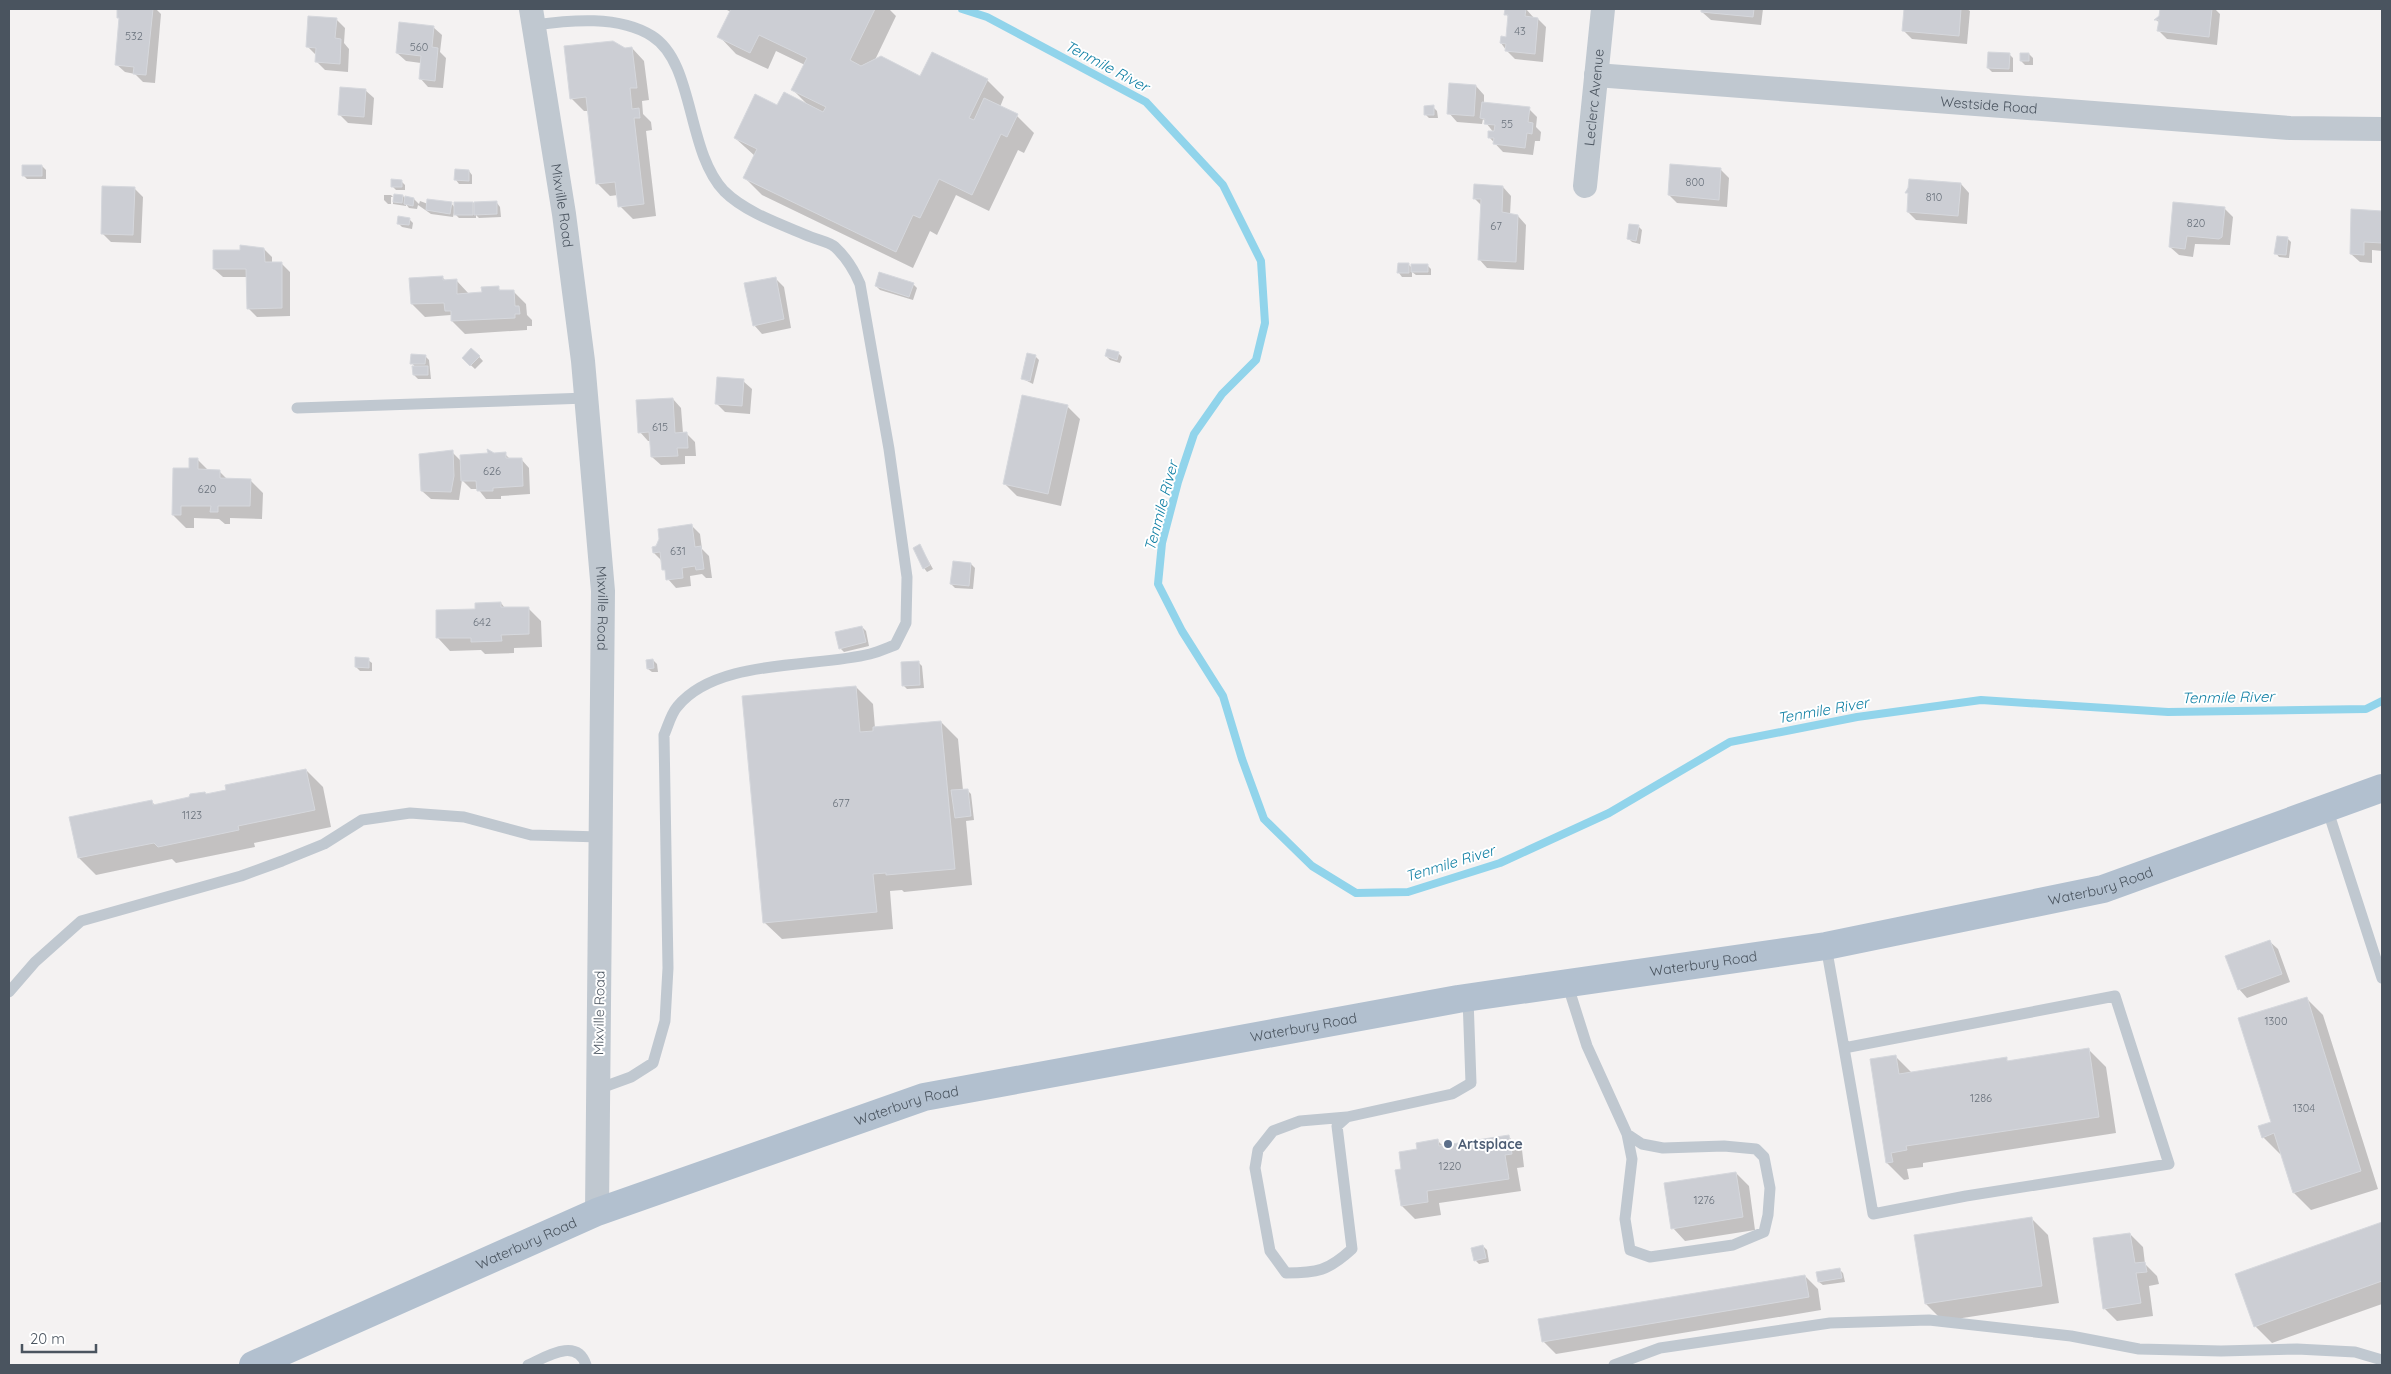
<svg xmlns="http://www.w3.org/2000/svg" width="2391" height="1374" font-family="Quicksand,sans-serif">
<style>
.shadow{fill:#0003}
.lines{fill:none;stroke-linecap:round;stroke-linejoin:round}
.stream{stroke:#91d4eb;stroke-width:8}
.building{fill:#ccced4;stroke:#d6d8dd}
.service{stroke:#c0c8d0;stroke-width:11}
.minor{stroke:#c0c8d0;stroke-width:24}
.primary{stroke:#b2c0cf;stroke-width:28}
.service-dot{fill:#5c6f8a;stroke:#fff;stroke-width:2}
.labels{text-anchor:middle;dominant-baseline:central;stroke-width:4;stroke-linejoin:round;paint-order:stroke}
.number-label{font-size:11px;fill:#6a727c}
.street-label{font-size:14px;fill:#4a545f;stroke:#fff}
.service-label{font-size:14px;font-weight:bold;fill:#4e5e75;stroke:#fff;text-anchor:start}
.water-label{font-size:15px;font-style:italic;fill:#0f7fa4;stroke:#fff}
</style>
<rect width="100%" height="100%" fill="#f4f2f2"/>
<path class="shadow" d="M 119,9 L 156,9 L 161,14 L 155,83 L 143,82 L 135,74 L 125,72 L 116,64 L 120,19 L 118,17 Z
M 725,9 L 889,9 L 896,16 L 874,62 L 921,77 L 987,80 L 1004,97 L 1000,107 L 1017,116 L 1034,133 L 1024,153 L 1018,150 L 989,211 L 956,195 L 937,235 L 930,231 L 913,268 L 762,195 L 745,178 L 755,156 L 735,138 L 778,107 L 808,105 L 793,90 L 805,65 L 776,51 L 768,69 L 736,54 L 719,36 L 731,12 Z
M 1506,9 L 1526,9 L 1534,18 L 1538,19 L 1546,27 L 1543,62 L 1515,59 L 1506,50 L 1501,43 L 1507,38 L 1509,18 L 1506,14 Z
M 1702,9 L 1763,9 L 1761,25 L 1711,20 L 1702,12 Z
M 1905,9 L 1967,9 L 1970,11 L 1967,44 L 1912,39 L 1903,30 Z
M 2161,9 L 2215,9 L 2220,14 L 2217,45 L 2167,39 L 2159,31 L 2160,23 L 2156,20 L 2160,17 Z
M 336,19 L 345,28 L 344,43 L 349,49 L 348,72 L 325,70 L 317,62 L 316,55 L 307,46 Z
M 433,27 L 442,35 L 440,52 L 446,58 L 443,88 L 428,87 L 420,78 L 421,63 L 406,61 L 397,53 Z
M 632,48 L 644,61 L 649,100 L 642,101 L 643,114 L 651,122 L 652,130 L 646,131 L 656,216 L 633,219 L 620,206 L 618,195 L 610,196 L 597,183 L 589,111 L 584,111 L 571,98 L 625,49 Z
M 2009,54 L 2013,58 L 2013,72 L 1992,72 L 1988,68 Z
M 2029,54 L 2033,58 L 2033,65 L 2025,65 L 2021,61 Z
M 1476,86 L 1484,95 L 1484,103 L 1529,109 L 1537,117 L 1536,127 L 1541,132 L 1540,141 L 1535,141 L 1533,155 L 1503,152 L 1489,137 L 1494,133 L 1483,119 L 1482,124 L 1457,122 L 1449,113 Z
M 365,90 L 374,98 L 372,125 L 348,123 L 340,115 Z
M 1433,107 L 1437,111 L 1438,118 L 1429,118 L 1426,115 Z
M 42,166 L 46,170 L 46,179 L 27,179 L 23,175 Z
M 1721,170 L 1729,178 L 1727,207 L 1677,203 L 1669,195 Z
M 469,171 L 472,175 L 472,184 L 459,184 L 456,180 Z
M 401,181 L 405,185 L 405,190 L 396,190 L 392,186 Z
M 1961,184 L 1969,193 L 1967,224 L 1916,220 L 1908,212 L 1909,195 L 1907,192 Z
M 1503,187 L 1511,196 L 1510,215 L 1518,216 L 1526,225 L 1524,270 L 1487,268 L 1479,259 L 1482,206 L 1474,198 Z
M 134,188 L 143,197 L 141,243 L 111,242 L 102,233 Z
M 384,195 L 391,195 L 395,199 L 403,196 L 406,199 L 414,199 L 419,204 L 420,201 L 428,204 L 451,203 L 455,208 L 456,203 L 497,203 L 500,207 L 501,217 L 479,218 L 476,215 L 476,218 L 459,218 L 454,213 L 453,217 L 431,214 L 418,205 L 417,209 L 409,208 L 406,204 L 406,206 L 393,204 L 393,197 L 391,197 L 391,204 L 388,204 L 384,200 Z
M 2224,208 L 2233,217 L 2230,245 L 2195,244 L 2193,257 L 2179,255 L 2170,247 Z
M 2352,210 L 2382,212 L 2382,251 L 2372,250 L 2372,263 L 2360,262 L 2351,254 Z
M 409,219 L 413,223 L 412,229 L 402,227 L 398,223 Z
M 1638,226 L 1642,230 L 1640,244 L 1632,242 L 1628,238 Z
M 2287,238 L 2291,242 L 2289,258 L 2279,257 L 2276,253 Z
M 264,249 L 272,257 L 272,264 L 281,263 L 290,272 L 290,316 L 257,317 L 248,308 L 248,277 L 223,277 L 214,269 L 242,251 Z
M 1408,264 L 1412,268 L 1427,265 L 1431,269 L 1431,275 L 1416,275 L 1412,272 L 1412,277 L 1402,277 L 1399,273 Z
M 442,277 L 446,281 L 456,280 L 469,294 L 484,294 L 498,288 L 502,292 L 513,291 L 526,304 L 527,315 L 532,320 L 532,326 L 527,326 L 527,330 L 465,334 L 452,321 L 451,315 L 425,317 L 412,304 Z
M 775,278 L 784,287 L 791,328 L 762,334 L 754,325 Z
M 913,284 L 917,288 L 913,300 L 880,290 L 876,286 Z
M 472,349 L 483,361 L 475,369 L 463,358 Z
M 1118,353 L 1122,357 L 1120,363 L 1110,360 L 1106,356 Z
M 425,356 L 429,360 L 431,379 L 418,379 L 414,375 L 416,368 L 412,363 Z
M 1035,356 L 1039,360 L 1033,384 L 1023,379 Z
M 743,381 L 752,389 L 750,414 L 725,412 L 717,404 Z
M 673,399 L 681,408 L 683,433 L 686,433 L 695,442 L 696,456 L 685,456 L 685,464 L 661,465 L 652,457 L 651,441 L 648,441 L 640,432 Z
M 1067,406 L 1080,419 L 1061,506 L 1017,496 L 1004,483 Z
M 452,452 L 461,461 L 505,454 L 511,460 L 521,459 L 529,468 L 530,494 L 501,496 L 501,499 L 486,499 L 478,489 L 471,489 L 462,480 L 459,500 L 431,499 L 422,491 Z
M 197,459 L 209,471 L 219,471 L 228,480 L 250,480 L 263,493 L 262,519 L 230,518 L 230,524 L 225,524 L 219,519 L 194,518 L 194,528 L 186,528 L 173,515 Z
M 692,526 L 700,534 L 702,549 L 709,556 L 712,578 L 706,578 L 702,574 L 690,576 L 691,586 L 676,588 L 668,579 L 662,561 L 654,553 Z
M 920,546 L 933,569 L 927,572 L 924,568 Z
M 971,564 L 975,568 L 973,589 L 955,588 L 951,584 Z
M 501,603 L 505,608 L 528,608 L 541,621 L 542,647 L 514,648 L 514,653 L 485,654 L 481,650 L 450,651 L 438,638 L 476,610 Z
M 862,627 L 866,631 L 869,646 L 844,652 L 840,648 Z
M 368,660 L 372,663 L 372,671 L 360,671 L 356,667 Z
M 653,660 L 657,664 L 658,672 L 652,672 L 648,669 Z
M 918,662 L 922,666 L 924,688 L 907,689 L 903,685 Z
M 856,687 L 873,704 L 875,728 L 941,722 L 958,739 L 963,790 L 967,790 L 971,794 L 974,820 L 966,821 L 972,885 L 904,892 L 902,890 L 890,891 L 893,929 L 782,939 L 764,922 Z
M 306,770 L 323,787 L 331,827 L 254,843 L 255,847 L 176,863 L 172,859 L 96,875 L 79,858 L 152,802 L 155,805 L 207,795 Z
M 2269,941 L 2278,949 L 2290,982 L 2247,998 L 2239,989 Z
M 2306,998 L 2323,1015 L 2378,1189 L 2311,1210 L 2294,1193 L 2282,1153 L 2280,1154 L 2263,1137 L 2272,1123 Z
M 2088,1049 L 2106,1067 L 2116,1133 L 1923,1163 L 1923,1167 L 1907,1169 L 1909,1179 L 1904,1180 L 1887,1163 L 1895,1056 L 1912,1073 L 2006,1059 L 2009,1062 Z
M 1509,1137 L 1522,1150 L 1524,1167 L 1517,1168 L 1521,1191 L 1439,1203 L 1441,1215 L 1415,1219 L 1402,1206 L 1397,1171 L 1402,1170 L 1419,1150 L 1438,1141 L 1443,1146 Z
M 1736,1173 L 1749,1186 L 1755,1230 L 1685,1241 L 1673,1228 Z
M 2031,1218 L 2048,1235 L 2059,1303 L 1943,1321 L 1926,1304 Z
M 2382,1223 L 2382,1304 L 2272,1343 L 2255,1326 L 2236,1275 Z
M 2130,1234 L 2143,1247 L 2145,1264 L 2157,1276 L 2159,1284 L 2149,1286 L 2153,1316 L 2117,1321 L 2104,1308 Z
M 1483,1246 L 1487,1250 L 1489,1262 L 1479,1264 L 1475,1260 Z
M 1839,1269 L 1843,1273 L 1845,1282 L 1823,1285 L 1819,1282 Z
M 1805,1276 L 1818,1289 L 1821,1310 L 1556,1354 L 1543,1341 Z"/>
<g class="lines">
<path class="stream" d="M 962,9 L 987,17 L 1146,102 L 1223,185 L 1261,261 L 1265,323 L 1256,360 L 1222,394 L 1194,434 L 1178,482 L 1162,543 L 1158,584 L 1182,631 L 1223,696 L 1242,759 L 1264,819 L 1312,866 L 1356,893 L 1408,892 L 1500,863 L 1609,813 L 1730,742 L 1857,717 L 1981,700 L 2168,712 L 2366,709 L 2382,701"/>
</g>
<path class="building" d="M 117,9 L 153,9 L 146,75 L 133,74 L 134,67 L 115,65 L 119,18 L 117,18 Z
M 731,9 L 875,9 L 850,60 L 861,66 L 881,56 L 920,76 L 932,52 L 988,79 L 969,118 L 974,120 L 984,98 L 1018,114 L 1007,137 L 1001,134 L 972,195 L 939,179 L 920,218 L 913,215 L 896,252 L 743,178 L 757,149 L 734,138 L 755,94 L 777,105 L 784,92 L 823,112 L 826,107 L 791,90 L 807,58 L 759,35 L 750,53 L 717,37 Z
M 1505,9 L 1526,9 L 1525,16 L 1538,18 L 1535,54 L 1505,51 L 1506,44 L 1500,43 L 1501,36 L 1506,37 L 1508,15 L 1504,15 Z
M 1701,9 L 1754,9 L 1753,17 L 1701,12 Z
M 1904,9 L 1961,9 L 1959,36 L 1902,31 Z
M 2160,9 L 2212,9 L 2209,37 L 2157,31 L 2159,20 L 2154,20 L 2159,16 Z
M 308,16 L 337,18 L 335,38 L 341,39 L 340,64 L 315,62 L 316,48 L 306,47 Z
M 399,22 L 434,26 L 432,47 L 438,48 L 435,81 L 419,79 L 421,56 L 396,53 Z
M 613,41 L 625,48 L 632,47 L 637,88 L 630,88 L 632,109 L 639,108 L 640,118 L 634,118 L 644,204 L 618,207 L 615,182 L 596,184 L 586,97 L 570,99 L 564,46 Z
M 1988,52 L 2010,53 L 2009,69 L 1987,68 Z
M 2020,53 L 2029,53 L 2029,61 L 2020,61 Z
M 1449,83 L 1476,85 L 1474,116 L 1447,114 Z
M 340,87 L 366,89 L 364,117 L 338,115 Z
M 1482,102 L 1530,107 L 1528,122 L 1533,123 L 1532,134 L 1527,133 L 1525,148 L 1493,144 L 1494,138 L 1488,138 L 1488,131 L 1494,131 L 1495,125 L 1484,124 L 1485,119 L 1480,118 Z
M 1434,105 L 1434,115 L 1424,115 L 1424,106 Z
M 1670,164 L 1721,168 L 1719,200 L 1668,195 Z
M 22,165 L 42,165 L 42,176 L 22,176 Z
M 455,169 L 469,170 L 469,181 L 454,180 Z
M 391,179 L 402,180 L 402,187 L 391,187 Z
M 1909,179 L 1961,183 L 1958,216 L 1907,212 L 1908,193 L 1905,193 L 1908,188 Z
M 1474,184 L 1503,186 L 1502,212 L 1518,215 L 1516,262 L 1478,260 L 1481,199 L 1473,199 Z
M 102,186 L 135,187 L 133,235 L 101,234 Z
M 394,194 L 403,195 L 402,203 L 393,202 Z
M 405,196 L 414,198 L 413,206 L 404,204 Z
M 427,199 L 452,202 L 450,214 L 426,210 Z
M 497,201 L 497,214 L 474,215 L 474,202 Z
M 454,202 L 473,202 L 473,215 L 454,215 Z
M 2173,202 L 2225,207 L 2222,237 L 2219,239 L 2187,236 L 2185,249 L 2169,247 Z
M 2351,209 L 2382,211 L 2382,243 L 2364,242 L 2364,255 L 2350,254 Z
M 398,216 L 410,218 L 409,225 L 397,224 Z
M 1629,224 L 1639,225 L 1636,241 L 1627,239 Z
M 2277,236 L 2288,237 L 2286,255 L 2274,254 Z
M 240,245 L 264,248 L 265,262 L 282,262 L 282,308 L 247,309 L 246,269 L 213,269 L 213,250 L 240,250 Z
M 1398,263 L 1409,263 L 1409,273 L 1397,273 Z
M 1411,264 L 1428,264 L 1428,272 L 1411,272 Z
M 879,272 L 914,283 L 909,297 L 875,286 Z
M 443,276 L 443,280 L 457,279 L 457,294 L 482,292 L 481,287 L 499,286 L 499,290 L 514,290 L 515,306 L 519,306 L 520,314 L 515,314 L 515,318 L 451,321 L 451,311 L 445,311 L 444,303 L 411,304 L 409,278 Z
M 776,277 L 784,319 L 753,326 L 744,283 Z
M 471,348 L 480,356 L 470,366 L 462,358 Z
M 1107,349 L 1119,352 L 1117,360 L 1105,356 Z
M 1027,353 L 1036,355 L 1030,381 L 1021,379 Z
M 411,354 L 426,355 L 425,364 L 410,364 Z
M 412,366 L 428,366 L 428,375 L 413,375 Z
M 717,377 L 744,379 L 742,406 L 715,404 Z
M 1022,395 L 1068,405 L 1048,494 L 1003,484 Z
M 673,398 L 675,433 L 687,432 L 688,448 L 677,448 L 678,456 L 651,457 L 649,432 L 638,433 L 636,400 Z
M 487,449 L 494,453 L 506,452 L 506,458 L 522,458 L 523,486 L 493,488 L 493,491 L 477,491 L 476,481 L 461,481 L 460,455 L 488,453 Z
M 453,450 L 454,476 L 451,492 L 421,491 L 419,454 Z
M 189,458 L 198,458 L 198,469 L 220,470 L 220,478 L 251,479 L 250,506 L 218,506 L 218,512 L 210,512 L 211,506 L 181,506 L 181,515 L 172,515 L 173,468 L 189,468 Z
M 692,524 L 695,547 L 701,546 L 704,569 L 696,570 L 695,566 L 682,568 L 683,578 L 666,580 L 665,570 L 662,570 L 660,552 L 653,553 L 652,547 L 656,546 L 659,539 L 658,529 Z
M 920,544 L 930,565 L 923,569 L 913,548 Z
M 953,561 L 971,563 L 969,586 L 950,584 Z
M 501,602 L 501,607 L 529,607 L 529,634 L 501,635 L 502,641 L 471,642 L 471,638 L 436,638 L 436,610 L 475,609 L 475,603 Z
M 862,626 L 866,642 L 839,649 L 835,632 Z
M 355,657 L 369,658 L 369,668 L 355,667 Z
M 653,659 L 654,668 L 647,669 L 646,660 Z
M 919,661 L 920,685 L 902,686 L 901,662 Z
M 856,686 L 860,732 L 873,731 L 873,727 L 941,721 L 955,869 L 886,875 L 886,873 L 873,874 L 877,912 L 763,923 L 742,696 Z
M 306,769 L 315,810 L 238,826 L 239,830 L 158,847 L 154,843 L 78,858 L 69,817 L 152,800 L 153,805 L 189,797 L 190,794 L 205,792 L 206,794 L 226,790 L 225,785 Z
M 968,789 L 971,816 L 955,818 L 951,790 Z
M 2270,940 L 2282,974 L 2238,990 L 2225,956 Z
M 2307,997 L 2361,1171 L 2293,1193 L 2274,1133 L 2262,1138 L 2258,1126 L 2271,1122 L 2238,1018 Z
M 2089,1048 L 2099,1117 L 1906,1146 L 1907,1150 L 1891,1153 L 1893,1162 L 1886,1163 L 1870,1059 L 1896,1055 L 1899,1074 L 2007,1057 L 2007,1061 Z
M 1509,1135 L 1512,1154 L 1505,1155 L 1509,1179 L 1427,1191 L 1428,1202 L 1401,1206 L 1395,1170 L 1401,1169 L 1399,1152 L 1417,1149 L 1416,1143 L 1438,1139 L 1439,1146 Z
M 1736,1172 L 1743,1217 L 1671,1229 L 1664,1183 Z
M 2032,1217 L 2042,1286 L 1925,1304 L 1914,1235 Z
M 2382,1222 L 2382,1281 L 2254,1327 L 2235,1274 Z
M 2130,1233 L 2135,1263 L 2145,1262 L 2147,1272 L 2136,1273 L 2141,1303 L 2103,1309 L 2093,1238 Z
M 1483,1245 L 1486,1258 L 1474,1261 L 1471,1248 Z
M 1840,1268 L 1842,1278 L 1818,1282 L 1816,1272 Z
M 1805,1275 L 1809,1297 L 1542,1342 L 1538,1319 Z"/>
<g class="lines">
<path class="service" d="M 534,25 C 570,20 619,15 652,36 C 695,63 686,151 724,191 C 746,213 783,225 811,237 C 818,240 829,242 835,247 C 847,258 854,270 860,284 L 889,449 L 907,577 L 906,623 L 895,645 C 887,648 878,652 870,654 C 814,668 716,658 677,707 C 671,714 668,726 664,735 L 668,968 L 665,1021 L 653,1063 L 631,1077 L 598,1089
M 297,408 L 587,398
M 2327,808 L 2382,978
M 1826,946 L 1844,1048 L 2115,996 L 2169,1164 L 1966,1196 L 1873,1214 L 1844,1048
M 1567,983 L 1587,1046 L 1627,1134 L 1642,1144 L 1663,1148 L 1724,1146 L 1756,1149 L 1764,1157 L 1770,1188 L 1768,1215 L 1764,1232 L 1733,1245 L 1650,1257 L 1630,1250 L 1625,1219 L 1632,1159 L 1627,1134
M 9,992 L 35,962 L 81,921 L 241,876 L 282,861 L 324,844 L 362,820 L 410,813 L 464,817 L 531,835 L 600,837
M 1347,1117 L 1300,1121 L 1273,1131 L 1258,1150 L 1255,1168 L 1270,1251 L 1286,1273 C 1317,1273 1328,1271 1352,1249 L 1337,1126 L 1347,1117 L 1452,1094 L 1471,1083 L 1468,998
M 528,1365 C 546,1357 577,1337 586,1365
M 1614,1365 L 1660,1348 L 1830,1323 L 1929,1320 L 2071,1336 L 2139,1349 L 2221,1351 L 2297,1349 L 2355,1352 L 2382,1360"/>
<g class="minor">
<path id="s1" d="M 531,9 L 564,214 L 583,361 L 603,591 L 597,1212"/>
<path id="s2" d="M 1596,75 L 2290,128 L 2382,129"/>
<path id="s3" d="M 1585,186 L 1603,9"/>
</g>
<path class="primary" id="s4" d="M 253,1365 L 597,1212 L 924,1097 L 1458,999 L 1826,946 L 2103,889 L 2382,788"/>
</g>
<circle class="service-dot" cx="1448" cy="1144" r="5"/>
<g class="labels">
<g class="number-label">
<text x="1520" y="31">43</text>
<text x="134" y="36">532</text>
<text x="419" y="47">560</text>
<text x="1507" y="124">55</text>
<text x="1695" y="182">800</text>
<text x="1934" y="197">810</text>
<text x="2196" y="223">820</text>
<text x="1496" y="226">67</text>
<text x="660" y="427">615</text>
<text x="492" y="471">626</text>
<text x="207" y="489">620</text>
<text x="678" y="551">631</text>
<text x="482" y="622">642</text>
<text x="841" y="803">677</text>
<text x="192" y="815">1123</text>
<text x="2276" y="1021">1300</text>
<text x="1981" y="1098">1286</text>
<text x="2304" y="1108">1304</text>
<text x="1450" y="1166">1220</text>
<text x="1704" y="1200">1276</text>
</g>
<g class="street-label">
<text stroke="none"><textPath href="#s3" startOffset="89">Leclerc Avenue</textPath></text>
<text stroke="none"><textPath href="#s2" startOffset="394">Westside Road</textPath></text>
<text stroke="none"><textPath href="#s1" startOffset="199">Mixville Road</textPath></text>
<text stroke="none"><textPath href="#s1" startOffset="604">Mixville Road</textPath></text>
<text stroke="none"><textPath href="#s4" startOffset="1919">Waterbury Road</textPath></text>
<text stroke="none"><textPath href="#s4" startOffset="1514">Waterbury Road</textPath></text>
<text transform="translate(599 1013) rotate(-89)">Mixville Road</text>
<text stroke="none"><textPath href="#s4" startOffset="1109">Waterbury Road</textPath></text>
<text stroke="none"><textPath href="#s4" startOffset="704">Waterbury Road</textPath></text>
<text stroke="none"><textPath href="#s4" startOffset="299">Waterbury Road</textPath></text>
</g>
<g class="service-label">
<text x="1458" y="1144">Artsplace</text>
</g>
<g class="water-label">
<text transform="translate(1107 66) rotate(28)">Tenmile River</text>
<text transform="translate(1161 506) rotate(-75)">Tenmile River</text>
<text transform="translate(2228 697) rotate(-1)">Tenmile River</text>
<text transform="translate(1823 710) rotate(-10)">Tenmile River</text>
<text transform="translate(1450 863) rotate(-17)">Tenmile River</text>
</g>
</g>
<rect width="2391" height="1374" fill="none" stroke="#4a545f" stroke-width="20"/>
<path d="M22 1344v8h74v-8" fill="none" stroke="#4a545f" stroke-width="2.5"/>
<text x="30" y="1344" font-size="15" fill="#4a545f" stroke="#ffffff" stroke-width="4" paint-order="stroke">20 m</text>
</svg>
